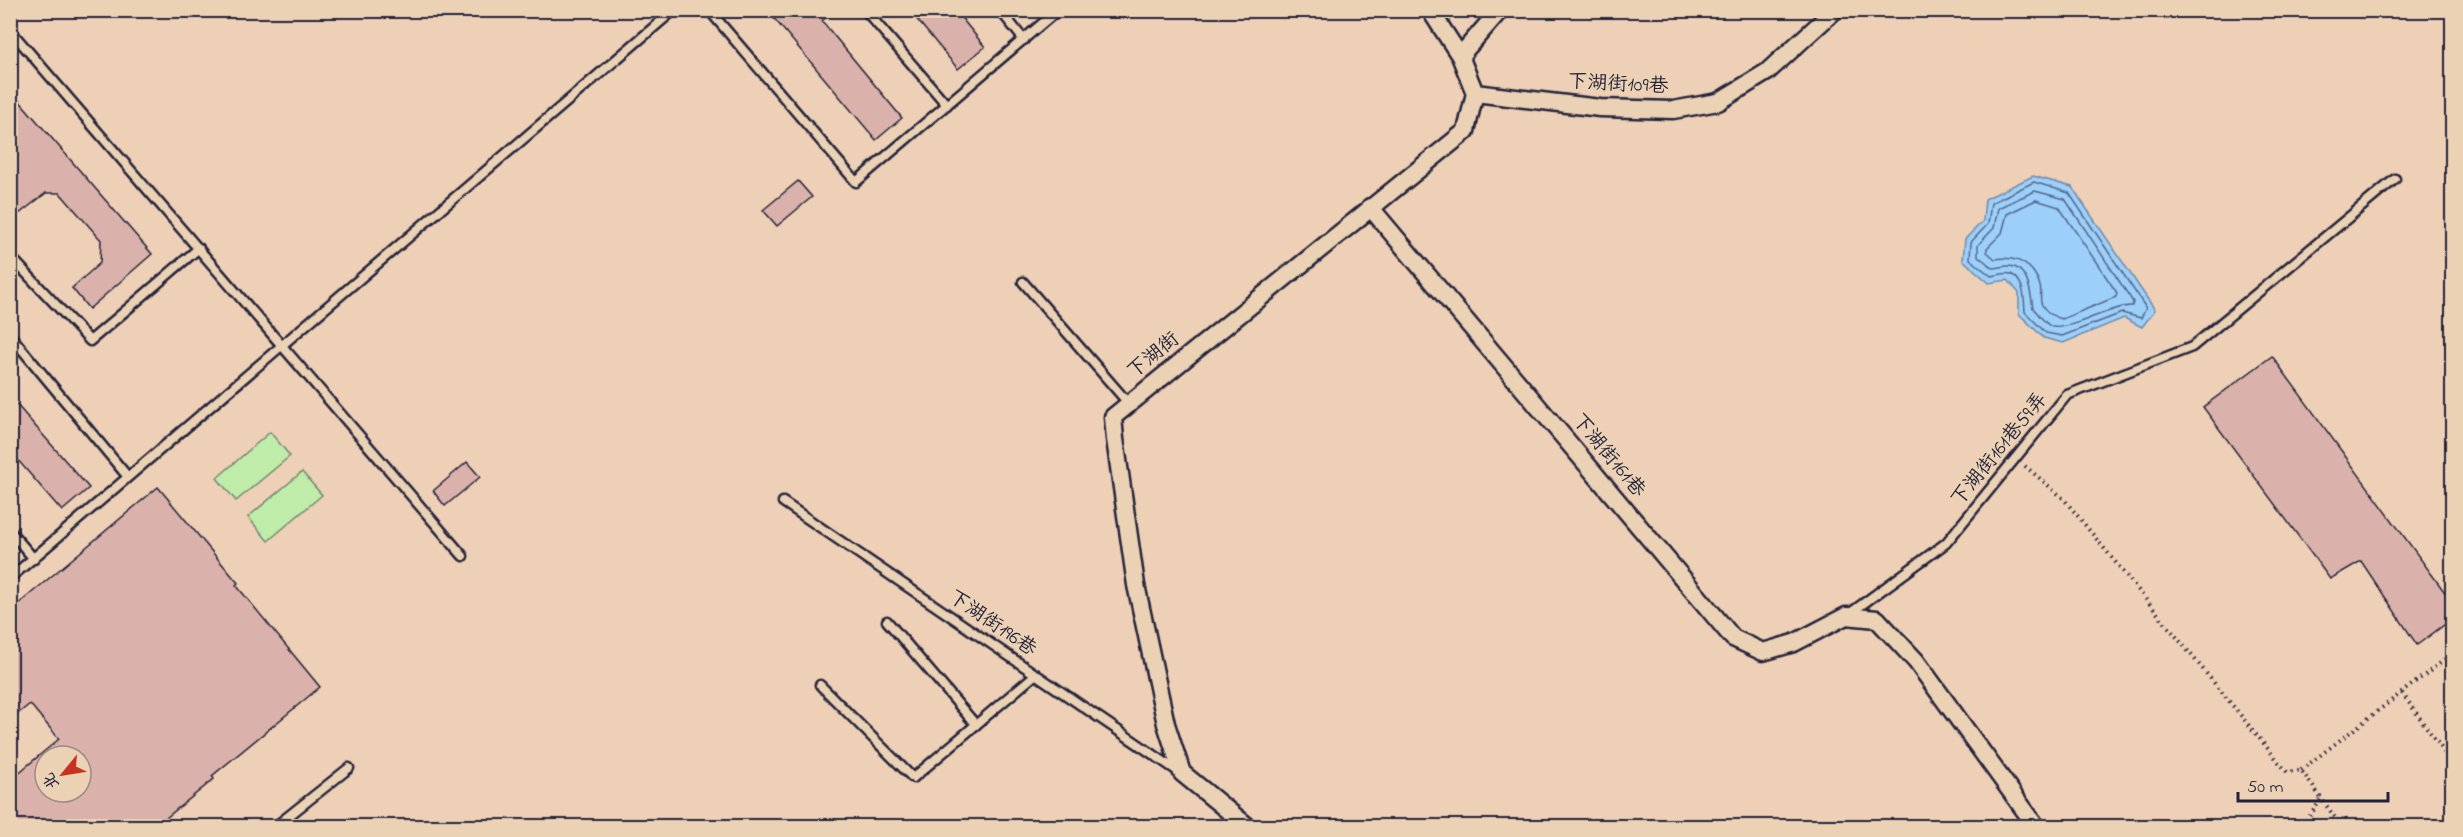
<svg xmlns="http://www.w3.org/2000/svg" width="2463" height="837" font-family="'Indie Flower','LXGW WenKai TC',sans-serif">
<style>
.green{fill:#c0eca9;stroke:#718772;stroke-width:1.5}
.water{fill:#9ccffa;stroke:#6b8aae;stroke-width:1.5}
.lines{fill:none;stroke-linecap:round;stroke-linejoin:round}
.shore{stroke:#536787;stroke-width:1.5}
.building{fill:#dab2ab;stroke:#22223b;stroke-width:1.5;fill-rule:evenodd}
.service-casing{stroke:#22223b;stroke-width:13}
.minor-casing{stroke:#22223b;stroke-width:21}
.path{stroke:#22223b;stroke-width:4;stroke-dasharray:1.5 4.5;stroke-linecap:butt}
.service{stroke:#ecd2b4;stroke-width:8}
.minor{stroke:#ecd2b4;stroke-width:16}
.labels{text-anchor:middle;dominant-baseline:central;stroke-width:4.5;stroke-linejoin:round;paint-order:stroke}
.street-label{font-size:20px;fill:#22223b;stroke:#ecd2b4}
</style>
<rect width="100%" height="100%" fill="#eed0b6"/>
<filter id="ink" filterUnits="userSpaceOnUse"><feTurbulence type="fractalNoise" baseFrequency=".0167" numOctaves="2"/><feDisplacementMap in="SourceGraphic" scale="12" xChannelSelector="R" yChannelSelector="G"/><feConvolveMatrix kernelMatrix="1 2 1 2 8 2 1 2 1" color-interpolation-filters="sRGB"/></filter>
<g filter="url(#ink)">
<path class="green" d="M 270,432 L 290,456 L 236,501 L 217,478 Z
M 302,472 L 322,495 L 268,541 L 248,517 Z"/>
<path class="water" d="M 2033,176 L 2072,187 L 2155,310 L 2142,327 L 2124,318 L 2063,343 L 2044,338 L 2019,314 L 2019,293 L 2008,280 L 1989,283 L 1963,260 L 1965,239 L 1983,221 L 1985,199 Z"/>
<g class="lines">
<path class="shore" d="M 2034,182 L 2069,193 L 2146,308 L 2141,318 L 2122,313 L 2062,336 L 2046,333 L 2025,312 C 2024,299 2025,281 2011,274 C 2006,272 1996,276 1991,276 L 1970,259 L 1971,242 L 1988,224 L 1991,203 Z
M 2035,191 L 2065,199 L 2133,302 L 2132,306 C 2111,305 2065,334 2050,326 C 2044,322 2038,314 2033,308 C 2031,294 2028,266 2008,266 C 2003,266 1998,268 1993,268 L 1978,256 L 1978,245 L 1994,228 L 1998,208 Z
M 2036,200 L 2059,207 L 2117,293 L 2116,297 L 2062,319 C 2055,318 2046,312 2042,305 C 2039,300 2042,292 2040,286 C 2034,264 2016,256 1995,259 L 1987,252 L 1987,248 L 2002,233 L 2007,214 Z"/>
</g>
<path class="building" d="M 767,10 L 834,10 L 822,21 L 902,118 L 876,140 Z
M 909,10 L 955,10 L 985,47 L 958,69 Z
M 10,90 L 152,254 L 89,309 L 72,288 L 100,263 L 101,240 L 60,193 L 46,193 L 10,221 L 10,159 L 13,157 Z
M 798,181 L 812,197 L 777,226 L 763,210 Z
M 2272,356 L 2452,602 L 2452,619 L 2417,645 L 2361,561 L 2330,579 L 2203,407 Z
M 10,397 L 89,488 L 62,511 L 10,451 Z
M 467,462 L 480,477 L 445,506 L 433,491 Z
M 158,487 L 238,583 L 236,585 L 320,687 L 212,776 L 214,779 L 156,826 L 10,826 L 10,780 L 59,739 L 30,704 L 10,720 L 10,611 ZM 45,756 L 81,756 L 81,792 L 45,792 Z"/>
<g class="lines">
<defs>
<path id="service" d="M 709,10 L 856,182 L 1058,10
M 865,10 L 947,105
M 1000,10 L 1024,40
M 10,30 L 463,556
M 10,256 L 90,341 L 199,248
M 1023,282 L 1129,404
M 10,335 L 128,477
M 783,502 L 1179,772
M 10,531 L 34,559
M 10,578 L 674,10
M 1849,614 L 1946,543 L 2067,395 L 2192,347 L 2395,179
M 887,621 L 976,725
M 820,685 L 913,778 L 1036,674
M 276,826 L 349,768"/>
<path id="minor" d="M 1460,56 L 1500,10
M 1475,93 L 1600,108 L 1673,110 L 1718,102 L 1767,72 L 1835,10
M 1370,207 L 1733,638 L 1763,652 L 1794,643 L 1846,616 L 1877,619 L 1916,661 L 2036,826
M 1247,826 L 1182,773 L 1166,724 L 1136,585 L 1115,439 L 1113,417 L 1466,131 L 1475,93 L 1460,56 L 1430,10"/>
</defs>
<use href="#service" class="service-casing"/>
<use href="#minor" class="minor-casing"/>
<path class="path" d="M 2025,466 L 2063,498 L 2287,772 L 2301,770 L 2341,826
M 2402,693 L 2452,763
M 2301,770 L 2452,654
M 2303,826 L 2321,799"/>
<use href="#service" class="service"/>
<use href="#minor" class="minor"/>
</g>
</g>
<g class="labels">
<g class="street-label">
<text transform="translate(1618 85) rotate(3)">下湖街109巷</text>
<text transform="translate(1154 356) rotate(-39)">下湖街</text>
<text transform="translate(2000 450) rotate(-51)">下湖街161巷59弄</text>
<text transform="translate(1608 456) rotate(50)">下湖街161巷</text>
<text transform="translate(992 624) rotate(34)">下湖街196巷</text>
</g>
</g>
<rect width="2463" height="837" fill="none" stroke="#ecd2b4" stroke-width="36"/>
<rect x="18" y="18" width="2427" height="801" fill="none" stroke="#22223b" stroke-width="2" filter="url(#ink)"/>
<g transform="translate(63 774) rotate(240)"><circle r="28" fill="#ecd2b4" stroke="#9b8c84" stroke-width="1.5"/>
<path d="M0-4.5L10 22L0 15L-10 22Z" fill="#c8321e"/>
<text y="-9" font-size="16" font-weight="bold" text-anchor="middle" fill="#22223b">北</text>
</g>
<path d="M2238 792v9h150v-9" fill="none" stroke="#22223b" stroke-width="3"/>
<text x="2247" y="792" font-size="18" fill="#22223b" stroke="#ecd2b4" stroke-width="4.5" paint-order="stroke">50 m</text>
</svg>
